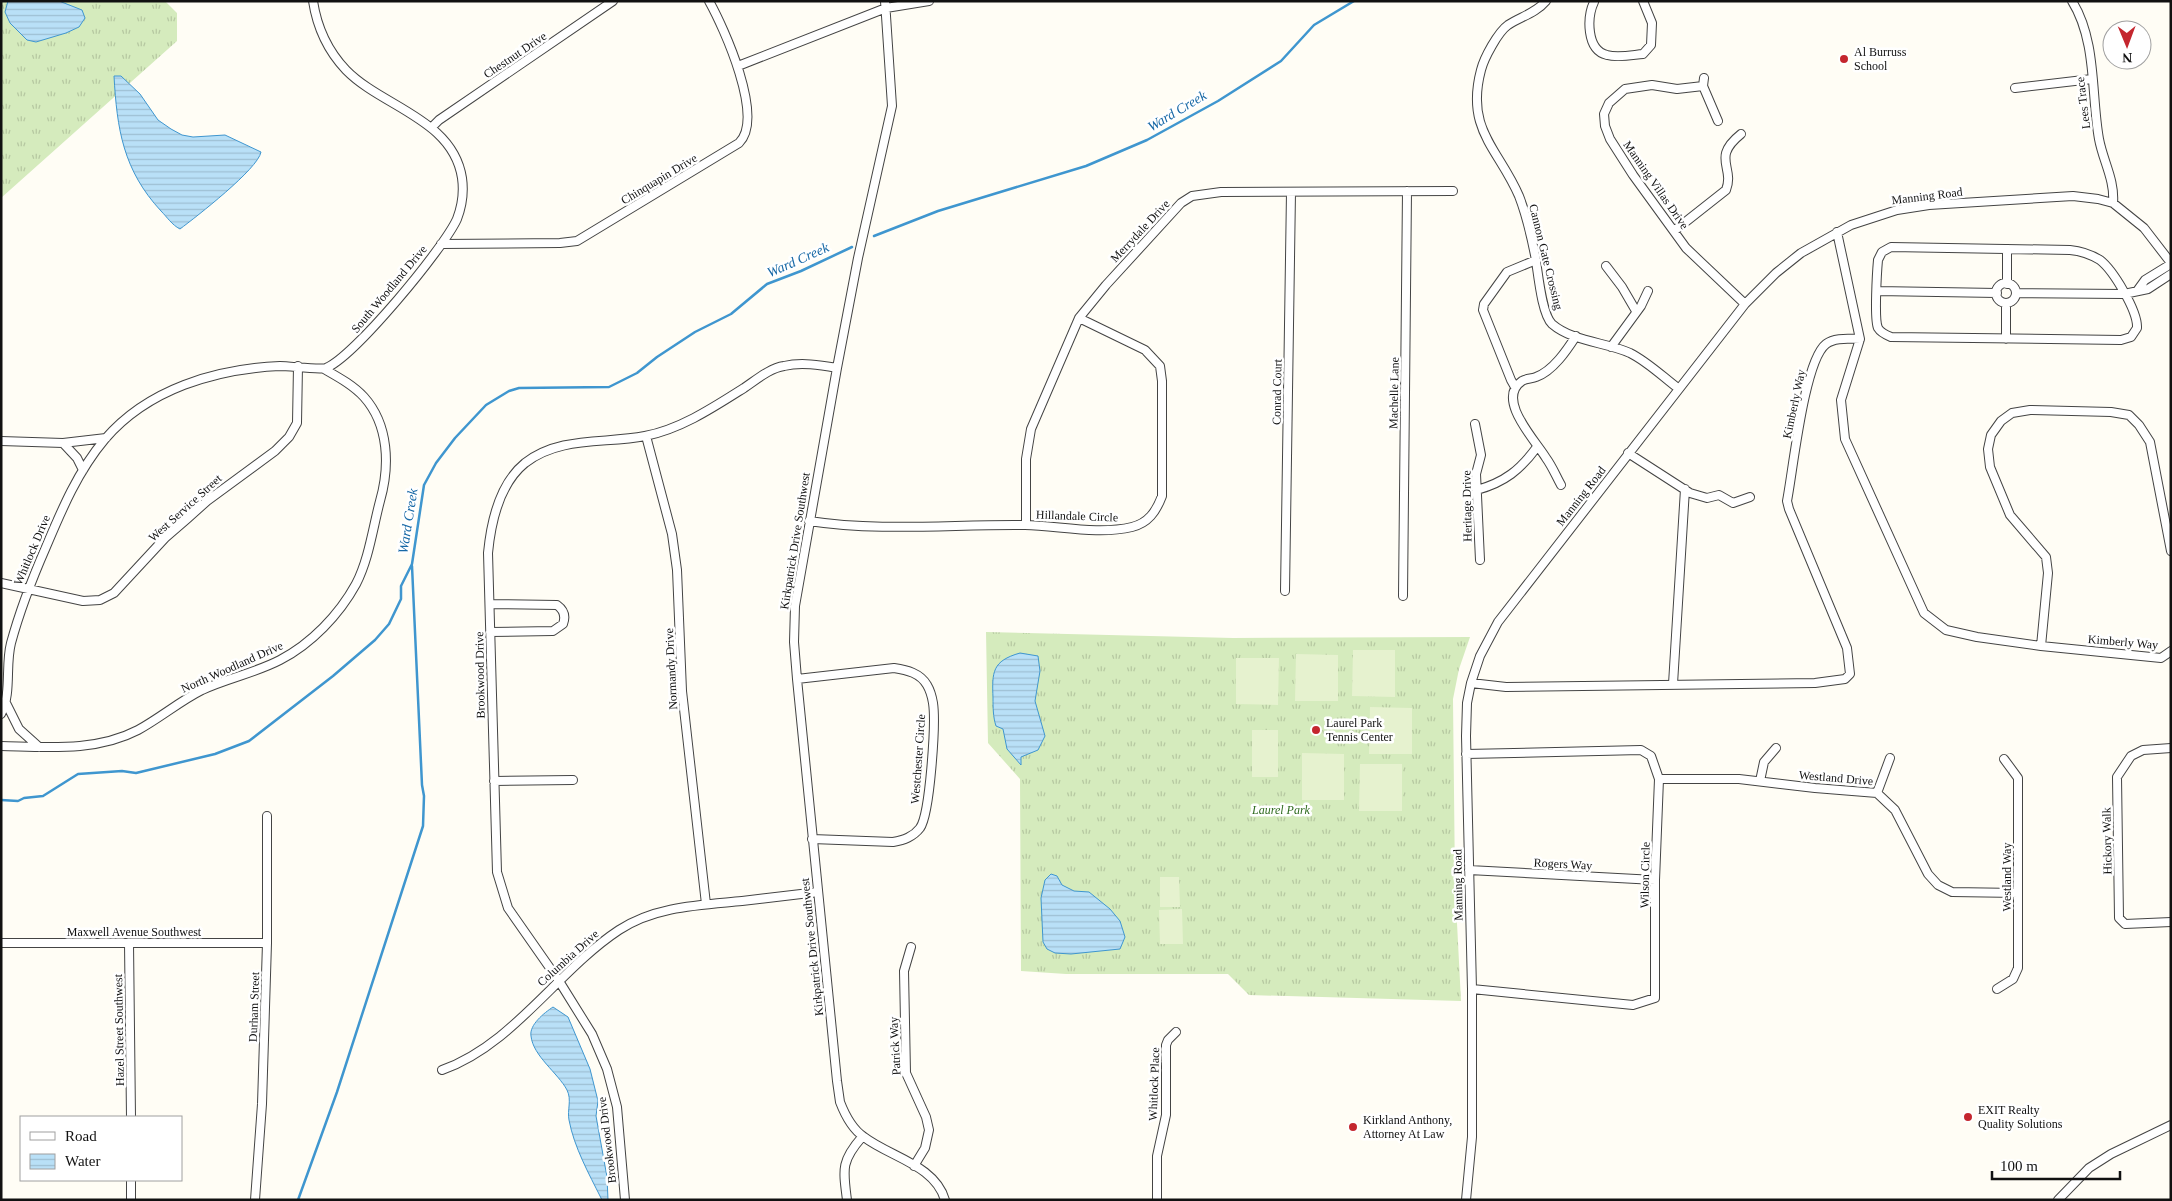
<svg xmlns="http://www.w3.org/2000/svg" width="2172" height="1201" font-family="Georgia,serif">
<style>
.grass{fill:url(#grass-tufts)}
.pitch{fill:#e6f2cf}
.water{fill:url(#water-rules);stroke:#3f96cf}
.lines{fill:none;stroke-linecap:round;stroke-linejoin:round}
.stream{stroke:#3f96cf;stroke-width:2.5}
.street-casing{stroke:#444;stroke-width:10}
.street{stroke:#fff;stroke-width:8}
.poi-dot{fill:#c4262e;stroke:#fff;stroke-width:2}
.labels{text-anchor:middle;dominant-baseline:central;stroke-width:5;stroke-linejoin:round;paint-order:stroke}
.poi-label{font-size:12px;fill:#111;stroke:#fff;text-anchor:start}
.street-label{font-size:12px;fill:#111;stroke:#fff}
.park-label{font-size:12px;font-style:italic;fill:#2f6b1f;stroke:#fff}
.water-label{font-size:14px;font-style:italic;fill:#1768a6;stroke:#fff}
</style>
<defs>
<pattern id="grass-tufts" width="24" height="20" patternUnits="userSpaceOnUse" patternTransform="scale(1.25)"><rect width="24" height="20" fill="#d5ebbd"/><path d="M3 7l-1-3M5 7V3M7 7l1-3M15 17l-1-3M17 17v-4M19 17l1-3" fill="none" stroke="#b6c8a1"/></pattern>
<pattern id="water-rules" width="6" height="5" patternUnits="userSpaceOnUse" patternTransform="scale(1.25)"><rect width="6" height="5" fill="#b9e0f7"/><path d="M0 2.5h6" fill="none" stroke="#9ebfd3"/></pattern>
</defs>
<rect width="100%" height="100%" fill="#fffdf5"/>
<path class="grass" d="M 1,1 L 165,1 L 177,13 L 177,41 L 1,198 Z
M 986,632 L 1233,638 L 1470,637 L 1459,669 L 1453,699 L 1455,884 L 1461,1001 L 1249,995 L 1228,974 L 1066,974 L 1021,971 L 1020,779 L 988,743 Z"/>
<path class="pitch" d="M 1353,650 L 1395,650 L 1395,697 L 1352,696 Z
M 1296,654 L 1338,655 L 1338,701 L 1295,701 Z
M 1236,658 L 1279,658 L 1278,705 L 1236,704 Z
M 1370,707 L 1412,708 L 1412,754 L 1369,754 Z
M 1252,730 L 1278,730 L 1278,777 L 1252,777 Z
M 1302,753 L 1344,754 L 1344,800 L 1302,800 Z
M 1360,764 L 1402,764 L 1402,811 L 1359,811 Z
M 1160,877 L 1179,877 L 1180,907 L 1160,907 Z
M 1182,909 L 1183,944 L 1160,944 L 1159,910 Z"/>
<path class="water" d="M 8,1 L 59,1 L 82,10 L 85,18 L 79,27 L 66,33 L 36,42 L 27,40 L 10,23 L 5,12 Z
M 114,76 L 121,76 L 140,94 L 158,120 L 171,129 L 182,135 L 193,137 L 225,135 L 261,152 C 258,169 196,217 180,229 C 172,225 167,217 161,211 C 123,170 117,129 114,76 Z
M 1020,653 L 1038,656 L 1040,671 L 1035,701 L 1045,736 L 1038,750 L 1021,757 L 1021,765 L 1007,749 L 1003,729 L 996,726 C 993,717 993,707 993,698 C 992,672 992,661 1020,653 Z
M 1051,874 L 1057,876 L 1062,885 L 1074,891 L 1089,892 L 1110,909 L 1120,921 L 1125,937 L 1120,949 L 1071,954 L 1055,953 L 1047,949 L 1043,942 L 1041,898 L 1045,880 Z
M 553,1007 L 568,1017 L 590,1069 L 598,1101 L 596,1116 L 607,1177 L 608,1200 L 602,1200 L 601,1198 C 589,1174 574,1147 569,1120 C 567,1110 572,1100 567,1090 C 558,1073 533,1056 531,1036 C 529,1025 544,1013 553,1007 Z"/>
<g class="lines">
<path class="stream" d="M 874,236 L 938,211 L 1086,166 L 1147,140 L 1218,101 L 1281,61 L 1314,25 L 1354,1
M 1,800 L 18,801 L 24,798 L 43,796 L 78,774 L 122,771 L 136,773 L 215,754 L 249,741 L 333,676 L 375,640 L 389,624 L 401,599 L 401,586 L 412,564 L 424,485 L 436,463 L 455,438 L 486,405 L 509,391 L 519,388 L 609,387 L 637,373 L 657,357 L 695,332 L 731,314 L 767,284 L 801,271 L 852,247
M 298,1200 L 337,1092 L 423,826 L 424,796 L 422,785 L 412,566"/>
<defs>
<path id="street" d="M 885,1 L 892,106 L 858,258 L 837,368 L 795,606 L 794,642 L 797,679 L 837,1081 L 840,1102 C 845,1115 852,1129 864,1137 C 890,1157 935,1165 945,1200
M 1546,1 C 1536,13 1520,17 1508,25 C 1498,32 1484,58 1481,70 C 1465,130 1499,149 1519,196 C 1526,214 1531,235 1535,255 C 1538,270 1541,313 1552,324 C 1573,342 1606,342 1630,353 C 1648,362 1663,377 1679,389
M 2072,1 C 2097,41 2091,95 2099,139 C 2103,161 2115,180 2113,203
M 1594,2 C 1587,17 1586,50 1607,55 C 1618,58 1632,55 1643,54 L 1651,45 L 1652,23 L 1643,1
M 738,66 L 886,8 L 929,1
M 1704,78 L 1703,86 L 1677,89 L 1652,85 L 1625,89 L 1609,103 L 1604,114 L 1605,126 L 1610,139 L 1633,175 L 1686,248 L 1745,304
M 1703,86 L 1718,121
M 2015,88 L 2092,79
M 431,128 L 439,120 L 613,1
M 1674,231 L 1726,190 C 1735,167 1711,158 1741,134
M 1837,232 L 1860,339 L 1841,400 L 1845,439 L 1924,613 L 1946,630 L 1977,637 L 2041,646
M 441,244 L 560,243 L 577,241 L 739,143 C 765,118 724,28 709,1
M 1891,247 L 2070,250 C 2081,251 2090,254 2100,260 C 2113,270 2138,311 2137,328 L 2131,337 L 2121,340 L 1891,337 C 1886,335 1881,333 1878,328 C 1874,320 1877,271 1878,260 L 1882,252 Z
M 1606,266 L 1622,287 L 1636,311
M1996 293a10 10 0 1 1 20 0a10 10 0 1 1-20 0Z
M 2007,284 L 2007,249
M 1877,291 L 1997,293
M 2137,291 L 2145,280 L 2171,264
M 2016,293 L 2124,294 L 2148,289 L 2171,274
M 2006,339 L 2006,303
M 1611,347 L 1641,306 L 1648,291
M 1515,387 L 1511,380 L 1483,310 L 1484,304 L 1507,272 L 1536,260
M 1475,424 L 1481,455 L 1476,474 L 1480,560
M 646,436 L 672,534 L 677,570 L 682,691 L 706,904
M 1,441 L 63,443 L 77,458 L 83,470
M 63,443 L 106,438
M 1628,453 L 1690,493 L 1707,498 L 1719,495 L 1733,503 L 1750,497
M 1561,485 C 1556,476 1552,466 1546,458 C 1536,441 1495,399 1522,381 C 1526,378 1532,379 1536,377 C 1553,371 1567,350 1576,336
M 1477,490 C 1505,482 1520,470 1537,447
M 809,521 C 881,532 953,524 1025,525 C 1060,526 1098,535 1132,527 C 1148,523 1156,512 1162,496 L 1162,381 L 1160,366 L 1145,350 L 1079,318
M 1026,525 L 1026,459 L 1031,429 L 1079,318 L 1106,285 L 1181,203 L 1192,196 L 1221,192 L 1453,191
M 2171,551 L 2150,442 L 2139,425 L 2129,415 L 2111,412 L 2030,410 L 2012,413 L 2001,421 L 1991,435 L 1988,449 L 1990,467 L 2010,515 L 2046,557 L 2048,573 L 2041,646 L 2161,658 L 2171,651
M 1,583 L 83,601 L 100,600 L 114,593 L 165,538 L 187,519 L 207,501 L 275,451 L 289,437 L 297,423 L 298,366
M 1285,591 L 1291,192
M 1403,596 L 1407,191
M 490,604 L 557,605 C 564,610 566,616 563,624 L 553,631 L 490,632
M 797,679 L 894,668 C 907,670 920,673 927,685 C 930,690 932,697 933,703 C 936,723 930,814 920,828 C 913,837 904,840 893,842 L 812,839
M 1471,683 L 1506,687 L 1815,683 L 1845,679 L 1850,674 L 1847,648 L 1789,509 L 1787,501 C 1793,471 1804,361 1826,344 C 1835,337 1849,339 1860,339
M 1673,684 L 1685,489
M 6,703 L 19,729 L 39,747
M 1,714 C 12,693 5,666 11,643 C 20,610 32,579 46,547 C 62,509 78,471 105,439 C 148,389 215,369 280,366 C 290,366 319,370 326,368 C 354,357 444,248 457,219 C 462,206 464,192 462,178 C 453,119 382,107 346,70 C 328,51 317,27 313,1
M 1,746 C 47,747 96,752 138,730 C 160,718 180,701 202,690 C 228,678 255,673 280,660 C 311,644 339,615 356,584 C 369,559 373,527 380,501 C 390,466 389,425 364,397 C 353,385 338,377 324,369
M 2171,748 L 2143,750 L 2131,756 L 2117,777 L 2119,918 L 2125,924 L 2171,922
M 1466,754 L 1641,750 L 1651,756 L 1659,779 L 1655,880 L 1655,998 L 1633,1005 L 1472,989
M 1659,779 L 1739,779 L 1815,788 L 1877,793 L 1895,810 L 1928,874 L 1938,885 L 1952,892 L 2018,893
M 494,781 L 573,780
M 1760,781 L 1764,762 L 1776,748
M 1877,793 L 1890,758
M 1469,870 L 1655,880
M 1,943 L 267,943
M 129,943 L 131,1117
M 911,947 L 904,971 L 906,1073 L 926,1117 L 929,1130 L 925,1148 L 914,1166
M 1997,989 L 2013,979 L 2018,968 L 2018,778 L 2004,759
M 442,1070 C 513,1045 557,971 619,930 C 655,906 701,905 742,901 C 768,898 793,895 818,892
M 131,1200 L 131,1180
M 255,1200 L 262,1104 L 267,943 L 267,816
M 625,1200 L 617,1107 L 607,1069 L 592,1034 L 559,981 L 508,908 L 497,872 L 488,553 C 491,522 499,484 525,463 C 560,436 604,444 645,436 C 681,429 714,407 744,388 C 756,380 770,368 784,366 C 801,362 820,365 837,368
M 847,1200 C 843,1169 841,1161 862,1137
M 1157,1200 L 1157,1156 L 1166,1115 L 1166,1045 L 1168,1040 L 1176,1032
M 1466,1200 L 1472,1137 L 1472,989 L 1466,736 L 1467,703 L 1471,683 L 1480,656 L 1498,622 L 1745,304 L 1776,273 L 1801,253 L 1851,225 L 1897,210 L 1929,205 L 2073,196 L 2098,199 L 2113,203 L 2144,228 L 2171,263
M 2058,1200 L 2089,1168 L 2111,1154 L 2171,1125"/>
</defs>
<use href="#street" class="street-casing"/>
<use href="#street" class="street"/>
</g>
<g class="poi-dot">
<circle cx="1844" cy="59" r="5"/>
<circle cx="1316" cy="730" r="5"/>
<circle cx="1968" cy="1117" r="5"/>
<circle cx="1353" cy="1127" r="5"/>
</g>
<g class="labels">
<g class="poi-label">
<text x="1854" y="52">Al Burruss<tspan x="1854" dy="14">School</tspan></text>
<text x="1326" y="723">Laurel Park<tspan x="1326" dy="14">Tennis Center</tspan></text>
<text x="1978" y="1110">EXIT Realty<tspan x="1978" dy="14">Quality Solutions</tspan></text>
<text x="1363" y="1120">Kirkland Anthony,<tspan x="1363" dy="14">Attorney At Law</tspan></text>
</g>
<g class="street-label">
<text transform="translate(515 55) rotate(-34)">Chestnut Drive</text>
<text transform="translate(2083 103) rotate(-97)">Lees Trace</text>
<text transform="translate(659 179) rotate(-31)">Chinquapin Drive</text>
<text transform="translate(1656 185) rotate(55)">Manning Villas Drive</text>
<text transform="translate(1927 196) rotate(-7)">Manning Road</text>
<text transform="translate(1140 231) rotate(-47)">Merrydale Drive</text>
<text transform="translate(1546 257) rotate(76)">Cannon Gate Crossing</text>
<text transform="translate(389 289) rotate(-50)">South Woodland Drive</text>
<text transform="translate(1277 392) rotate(-89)">Conrad Court</text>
<text transform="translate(1394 393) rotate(-89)">Machelle Lane</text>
<text transform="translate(1794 404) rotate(-78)">Kimberly Way</text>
<text transform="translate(1581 496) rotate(-52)">Manning Road</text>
<text transform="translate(1467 506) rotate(-91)">Heritage Drive</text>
<text transform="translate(185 508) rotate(-42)">West Service Street</text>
<text transform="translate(1077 516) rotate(2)">Hillandale Circle</text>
<text transform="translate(795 541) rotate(-81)">Kirkpatrick Drive Southwest</text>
<text transform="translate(32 550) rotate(-67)">Whitlock Drive</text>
<text transform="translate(2123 642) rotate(5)">Kimberly Way</text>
<text transform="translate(232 667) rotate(-24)">North Woodland Drive</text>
<text transform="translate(671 669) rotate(-93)">Normandy Drive</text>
<text transform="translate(480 675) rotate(-91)">Brookwood Drive</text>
<text transform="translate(918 759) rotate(-86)">Westchester Circle</text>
<text transform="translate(1836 778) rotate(5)">Westland Drive</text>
<text transform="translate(2107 841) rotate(-91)">Hickory Walk</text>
<text transform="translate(1563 864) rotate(3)">Rogers Way</text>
<text transform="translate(1645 875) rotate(-89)">Wilson Circle</text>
<text transform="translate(2007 877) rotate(-90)">Westland Way</text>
<text transform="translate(1458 885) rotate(-91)">Manning Road</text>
<text x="134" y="932">Maxwell Avenue Southwest</text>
<text transform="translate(812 947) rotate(-96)">Kirkpatrick Drive Southwest</text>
<text transform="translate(568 958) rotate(-42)">Columbia Drive</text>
<text transform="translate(254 1007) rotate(-88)">Durham Street</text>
<text transform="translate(119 1030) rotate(-91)">Hazel Street Southwest</text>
<text transform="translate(895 1046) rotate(-93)">Patrick Way</text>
<text transform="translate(1154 1084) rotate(-88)">Whitlock Place</text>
<text transform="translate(607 1140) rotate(-97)">Brookwood Drive</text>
</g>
<g class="park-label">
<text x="1281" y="810">Laurel Park</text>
</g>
<g class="water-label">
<text transform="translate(1177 111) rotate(-31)">Ward Creek</text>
<text transform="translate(798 260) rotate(-24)">Ward Creek</text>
<text transform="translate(408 521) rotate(-81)">Ward Creek</text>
</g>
</g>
<rect width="2172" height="1201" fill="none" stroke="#111111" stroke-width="5"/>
<rect x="20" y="1116" width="162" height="65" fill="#ffffff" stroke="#a0a0a0"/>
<rect x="30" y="1132" width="25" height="8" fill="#ffffff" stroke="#a0a0a0"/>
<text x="65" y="1141" font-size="15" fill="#111111">Road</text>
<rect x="30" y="1154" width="25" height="15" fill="url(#water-rules)" stroke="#a0a0a0"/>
<text x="65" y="1166" font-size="15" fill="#111111">Water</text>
<g transform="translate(2127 45) rotate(179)"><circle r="24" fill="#ffffff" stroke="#a0a0a0"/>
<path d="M0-4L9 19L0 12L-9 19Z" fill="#c4262e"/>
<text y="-8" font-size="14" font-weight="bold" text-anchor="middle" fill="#111111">N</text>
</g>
<path d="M1992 1171v8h128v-8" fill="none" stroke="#111111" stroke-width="2.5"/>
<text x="2000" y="1171" font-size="15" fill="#111111" stroke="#ffffff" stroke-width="4" paint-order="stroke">100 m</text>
</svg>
